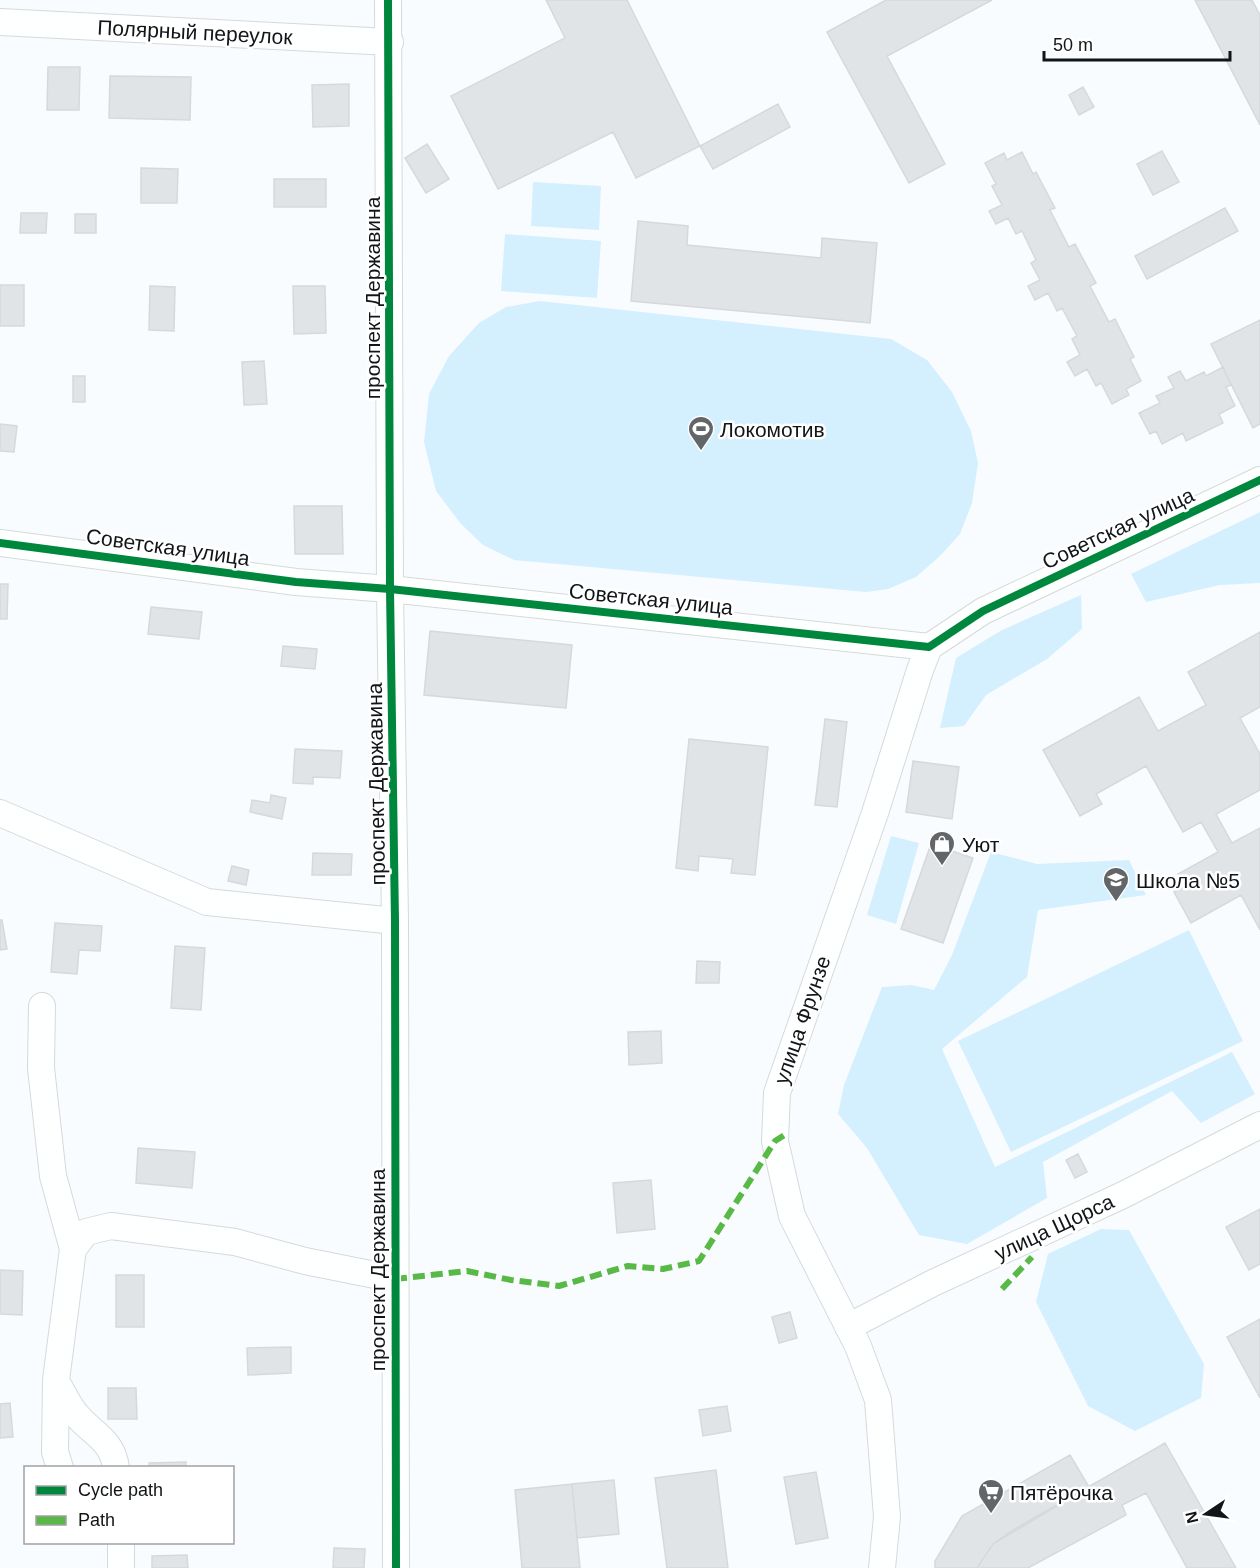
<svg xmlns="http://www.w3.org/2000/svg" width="1260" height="1568" font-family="Helvetica,sans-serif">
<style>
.green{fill:#d4effe}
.building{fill:#e0e4e6;stroke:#d6d9db;stroke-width:1.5}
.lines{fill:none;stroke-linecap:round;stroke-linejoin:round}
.minor-casing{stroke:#d6d9db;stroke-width:28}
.minor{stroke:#feffff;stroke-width:26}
.quiet{stroke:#58b947;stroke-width:6;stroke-dasharray:12 6;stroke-linecap:butt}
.cycleway-casing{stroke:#fff;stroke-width:11}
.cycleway{stroke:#00873e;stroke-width:8}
.labels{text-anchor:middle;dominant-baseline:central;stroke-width:5;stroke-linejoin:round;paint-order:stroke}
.street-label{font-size:21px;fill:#111517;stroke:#fff}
.poi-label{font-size:21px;fill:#111517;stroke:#fff;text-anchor:start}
</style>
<rect width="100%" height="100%" fill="#f9fcfe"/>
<path class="green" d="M 533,182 L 601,186 L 599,230 L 531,226 Z
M 505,234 L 601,241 L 597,298 L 501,291 Z
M 540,301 L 891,339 L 927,360 L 952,392 L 971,431 L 978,463 L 972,503 L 960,534 L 940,556 L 916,577 L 888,589 L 866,592 L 514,560 L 483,545 L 461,524 L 436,491 L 424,442 L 429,394 L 449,356 L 479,323 L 506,307 Z
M 1260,512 L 1260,583 L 1220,585 L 1146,602 L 1131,574 Z
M 1081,595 L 1082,629 L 1047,659 L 986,695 L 964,726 L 940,728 L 956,658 L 1002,630 Z
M 891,836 L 919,843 L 896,924 L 867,915 Z
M 991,852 L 1037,864 L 1129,860 L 1146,895 L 1038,910 L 1027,977 L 942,1049 L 995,1167 L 1232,1052 L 1255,1094 L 1201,1123 L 1172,1091 L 1043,1162 L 1047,1198 L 967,1244 L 919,1235 L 867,1148 L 838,1114 L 844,1085 L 882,987 L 912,985 L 934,990 L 952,955 Z
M 1189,930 L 1243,1041 L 1011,1152 L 958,1041 Z
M 1101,1229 L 1129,1230 L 1204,1364 L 1201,1398 L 1135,1431 L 1088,1406 L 1036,1302 L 1048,1254 Z"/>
<path class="building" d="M 546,0 L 627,0 L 700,146 L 636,178 L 613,132 L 498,189 L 451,96 L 565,38 Z
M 886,0 L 992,0 L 887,56 L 945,164 L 909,183 L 827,32 Z
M 1195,0 L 1252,0 L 1260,15 L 1260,125 Z
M 48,67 L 80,67 L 79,110 L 47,110 Z
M 110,76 L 191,77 L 190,120 L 109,118 Z
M 349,84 L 349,126 L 313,127 L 312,85 Z
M 1083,87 L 1094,107 L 1079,115 L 1069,95 Z
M 778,104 L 790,127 L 713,169 L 700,146 Z
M 427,144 L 449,179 L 426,193 L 405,158 Z
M 1162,151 L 1179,182 L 1153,195 L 1137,164 Z
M 1022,152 L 1033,174 L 1036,172 L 1055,208 L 1050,210 L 1069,247 L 1075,244 L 1096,283 L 1090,286 L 1109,322 L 1115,319 L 1134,357 L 1130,359 L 1141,381 L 1126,389 L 1129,395 L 1112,404 L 1101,383 L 1096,386 L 1087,369 L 1075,376 L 1067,362 L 1080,355 L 1072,339 L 1077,336 L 1062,308 L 1057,311 L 1048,293 L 1035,300 L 1028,286 L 1040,280 L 1031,263 L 1036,260 L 1022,231 L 1016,234 L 1008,218 L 996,224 L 989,211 L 1002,205 L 992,186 L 996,184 L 985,163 L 1004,153 L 1007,160 Z
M 141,168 L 178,169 L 177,203 L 141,203 Z
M 274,179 L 326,179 L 326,207 L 274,207 Z
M 1225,208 L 1238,231 L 1147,279 L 1135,256 Z
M 21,213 L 47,213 L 46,233 L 20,233 Z
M 75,214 L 96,214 L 96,233 L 75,233 Z
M 638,221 L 688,226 L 687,245 L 821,258 L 822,238 L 877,243 L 870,323 L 631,301 Z
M 0,285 L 24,285 L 24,326 L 0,326 Z
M 150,286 L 175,287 L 174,331 L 149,330 Z
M 293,286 L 325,286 L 326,333 L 294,334 Z
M 1260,320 L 1260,424 L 1253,428 L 1211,344 Z
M 264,361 L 267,404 L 244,405 L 242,362 Z
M 1223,367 L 1231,385 L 1226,387 L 1235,406 L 1219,414 L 1223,423 L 1186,441 L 1183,433 L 1162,444 L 1156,431 L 1150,434 L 1139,413 L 1160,403 L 1156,396 L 1174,388 L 1168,377 L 1180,371 L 1186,381 L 1204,372 L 1206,376 Z
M 73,376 L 85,376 L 85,402 L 73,402 Z
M 0,424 L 17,426 L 14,452 L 0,451 Z
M 294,506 L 342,506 L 343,554 L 295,554 Z
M 0,584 L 8,584 L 7,619 L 0,619 Z
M 151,607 L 202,612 L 199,639 L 148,634 Z
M 430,631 L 572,645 L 566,708 L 424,695 Z
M 1260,632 L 1260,707 L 1240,718 L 1260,754 L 1260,790 L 1216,814 L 1232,843 L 1260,828 L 1260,930 L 1241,895 L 1191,923 L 1174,892 L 1185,886 L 1178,874 L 1218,852 L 1201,822 L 1183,832 L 1146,766 L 1096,794 L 1102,804 L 1080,816 L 1043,750 L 1139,697 L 1158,731 L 1206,705 L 1188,672 Z
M 283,646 L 317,649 L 315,669 L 281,666 Z
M 825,719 L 847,722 L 837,807 L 815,805 Z
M 689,739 L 768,747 L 755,875 L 731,873 L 733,859 L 699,856 L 698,871 L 676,868 Z
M 295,749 L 342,751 L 340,778 L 313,777 L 313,784 L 293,783 Z
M 913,761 L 959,767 L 952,819 L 906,812 Z
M 271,795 L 286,798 L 282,819 L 250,812 L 252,800 L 270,803 Z
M 931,844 L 973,858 L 943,943 L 901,929 Z
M 313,853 L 352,854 L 351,875 L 312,875 Z
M 232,866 L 249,870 L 246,885 L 228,881 Z
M 0,920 L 2,920 L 7,949 L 0,950 Z
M 55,923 L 102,926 L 100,951 L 79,950 L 77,974 L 51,972 Z
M 175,946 L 205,948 L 201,1010 L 171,1008 Z
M 697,961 L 720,962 L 719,983 L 696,983 Z
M 661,1031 L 662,1063 L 629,1065 L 628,1032 Z
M 138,1148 L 195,1152 L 192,1188 L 136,1183 Z
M 1078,1154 L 1087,1172 L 1075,1178 L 1066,1160 Z
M 651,1180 L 655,1229 L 617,1233 L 613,1183 Z
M 1260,1209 L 1260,1264 L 1249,1270 L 1226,1227 Z
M 0,1270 L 23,1271 L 22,1315 L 0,1314 Z
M 116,1275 L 144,1275 L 144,1327 L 116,1327 Z
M 790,1312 L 797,1338 L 779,1343 L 772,1317 Z
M 1260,1319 L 1260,1398 L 1227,1337 Z
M 291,1347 L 291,1373 L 248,1375 L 247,1348 Z
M 108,1388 L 136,1388 L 137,1419 L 108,1419 Z
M 10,1403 L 13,1437 L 0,1438 L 0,1404 Z
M 727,1406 L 731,1431 L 703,1436 L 699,1410 Z
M 1165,1443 L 1236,1568 L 1187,1568 L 1146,1493 L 1122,1505 L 1126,1515 L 1028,1568 L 977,1568 L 993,1544 L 1013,1530 Z
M 1070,1455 L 1089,1487 L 993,1544 L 977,1568 L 935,1568 L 935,1561 L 962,1516 Z
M 186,1462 L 186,1468 L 150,1468 L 149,1463 Z
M 716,1470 L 728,1568 L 667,1568 L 655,1478 Z
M 816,1472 L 828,1538 L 796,1544 L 784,1477 Z
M 614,1480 L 619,1534 L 577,1538 L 572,1484 Z
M 572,1484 L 580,1568 L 522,1568 L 515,1490 Z
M 334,1548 L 365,1549 L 364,1568 L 333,1568 Z
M 187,1555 L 188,1568 L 152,1568 L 152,1556 Z"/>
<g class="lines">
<defs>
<path id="minor" d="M 388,0 L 390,589 L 395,921 L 396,1568
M 0,22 L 390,42
M 0,543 L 296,582 L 390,589 L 929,647 L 983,611 L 1260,480
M 0,813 L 207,902 L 395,921
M 42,1006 L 41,1068 L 53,1176 L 73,1249 L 56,1380 L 55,1452 L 60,1468
M 73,1249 L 86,1232 L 111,1226 L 235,1242 L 305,1261 L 395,1279
M 848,1327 L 933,1283 L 1123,1195 L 1260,1125
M 56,1381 C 62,1391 67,1403 75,1413 C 91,1434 112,1438 116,1468
M 121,1542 L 121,1568
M 882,1568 L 887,1517 L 878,1400 L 858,1346 L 792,1216 L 775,1141 L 777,1093 L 875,813 L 920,670 L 929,647"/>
</defs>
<use href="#minor" class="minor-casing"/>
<use href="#minor" class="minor"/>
<path class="quiet" d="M 395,1279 L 467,1271 L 511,1280 L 559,1286 L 628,1266 L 663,1269 L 699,1261 L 775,1141 L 786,1134
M 1002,1289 L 1032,1257"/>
<defs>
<path id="cycleway" d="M 388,0 L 390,589 L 395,921 L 396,1568
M 0,543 L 296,582 L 390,589 L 929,647 L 983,611 L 1260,480"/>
</defs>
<use href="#cycleway" class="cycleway-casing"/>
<use href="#cycleway" class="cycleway"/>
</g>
<defs>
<symbol id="stadium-pin" viewBox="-11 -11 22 30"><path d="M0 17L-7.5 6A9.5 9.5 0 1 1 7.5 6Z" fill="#626668" stroke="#fff"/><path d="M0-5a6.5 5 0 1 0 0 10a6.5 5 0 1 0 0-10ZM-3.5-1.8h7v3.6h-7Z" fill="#fff"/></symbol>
<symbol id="shop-pin" viewBox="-11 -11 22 30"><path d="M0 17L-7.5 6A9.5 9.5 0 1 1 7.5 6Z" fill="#626668" stroke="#fff"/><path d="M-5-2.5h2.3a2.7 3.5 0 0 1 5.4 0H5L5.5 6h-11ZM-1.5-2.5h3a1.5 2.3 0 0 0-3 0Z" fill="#fff"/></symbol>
<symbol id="school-pin" viewBox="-11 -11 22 30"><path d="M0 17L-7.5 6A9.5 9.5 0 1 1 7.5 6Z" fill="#626668" stroke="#fff"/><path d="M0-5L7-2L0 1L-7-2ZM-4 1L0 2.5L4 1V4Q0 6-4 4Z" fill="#fff"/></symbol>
<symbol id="supermarket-pin" viewBox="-11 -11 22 30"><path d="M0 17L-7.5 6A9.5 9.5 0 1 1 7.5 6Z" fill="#626668" stroke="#fff"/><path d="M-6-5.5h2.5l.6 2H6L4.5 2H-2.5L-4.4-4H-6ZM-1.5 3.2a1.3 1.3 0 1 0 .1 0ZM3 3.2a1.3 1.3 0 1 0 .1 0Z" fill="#fff"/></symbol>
</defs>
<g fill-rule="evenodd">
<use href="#stadium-pin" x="686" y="414" width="30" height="40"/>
<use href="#shop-pin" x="927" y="829" width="30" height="40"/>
<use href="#school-pin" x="1101" y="865" width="30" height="40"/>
<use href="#supermarket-pin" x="976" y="1477" width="30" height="40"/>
</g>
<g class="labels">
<g class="street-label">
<text transform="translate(195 32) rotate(3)">Полярный переулок</text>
<text transform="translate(372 298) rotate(-90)">проспект Державина</text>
<text transform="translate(1118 528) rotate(-25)">Советская улица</text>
<text transform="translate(168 547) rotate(8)">Советская улица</text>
<text transform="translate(651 599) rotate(6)">Советская улица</text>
<text transform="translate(376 784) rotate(-91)">проспект Державина</text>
<text transform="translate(802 1020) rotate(-71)">улица Фрунзе</text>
<text transform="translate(1054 1227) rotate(-25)">улица Щорса</text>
<text transform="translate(377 1270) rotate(-90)">проспект Державина</text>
</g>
<g class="poi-label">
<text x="720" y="429">Локомотив</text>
<text x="962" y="844">Уют</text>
<text x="1136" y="880">Школа №5</text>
<text x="1010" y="1492">Пятёрочка</text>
</g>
</g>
<rect x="24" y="1466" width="210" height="78" fill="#ffffff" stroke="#a0a1a2" stroke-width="1.5"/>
<rect x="36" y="1486" width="30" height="9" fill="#00873e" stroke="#a0a1a2" stroke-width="1.5"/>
<text x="78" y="1496" font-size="18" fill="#111517">Cycle path</text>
<rect x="36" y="1516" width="30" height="9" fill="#58b947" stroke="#a0a1a2" stroke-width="1.5"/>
<text x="78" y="1526" font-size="18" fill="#111517">Path</text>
<g transform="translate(1206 1514) rotate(257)" stroke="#ffffff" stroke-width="4.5" paint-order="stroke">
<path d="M0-4.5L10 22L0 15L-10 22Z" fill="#111517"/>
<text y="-9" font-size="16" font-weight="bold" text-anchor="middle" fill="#111517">N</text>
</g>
<path d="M1044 51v9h186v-9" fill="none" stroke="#111517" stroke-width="3"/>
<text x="1053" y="51" font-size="18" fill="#111517" stroke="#ffffff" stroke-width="4.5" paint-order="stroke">50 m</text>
</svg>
